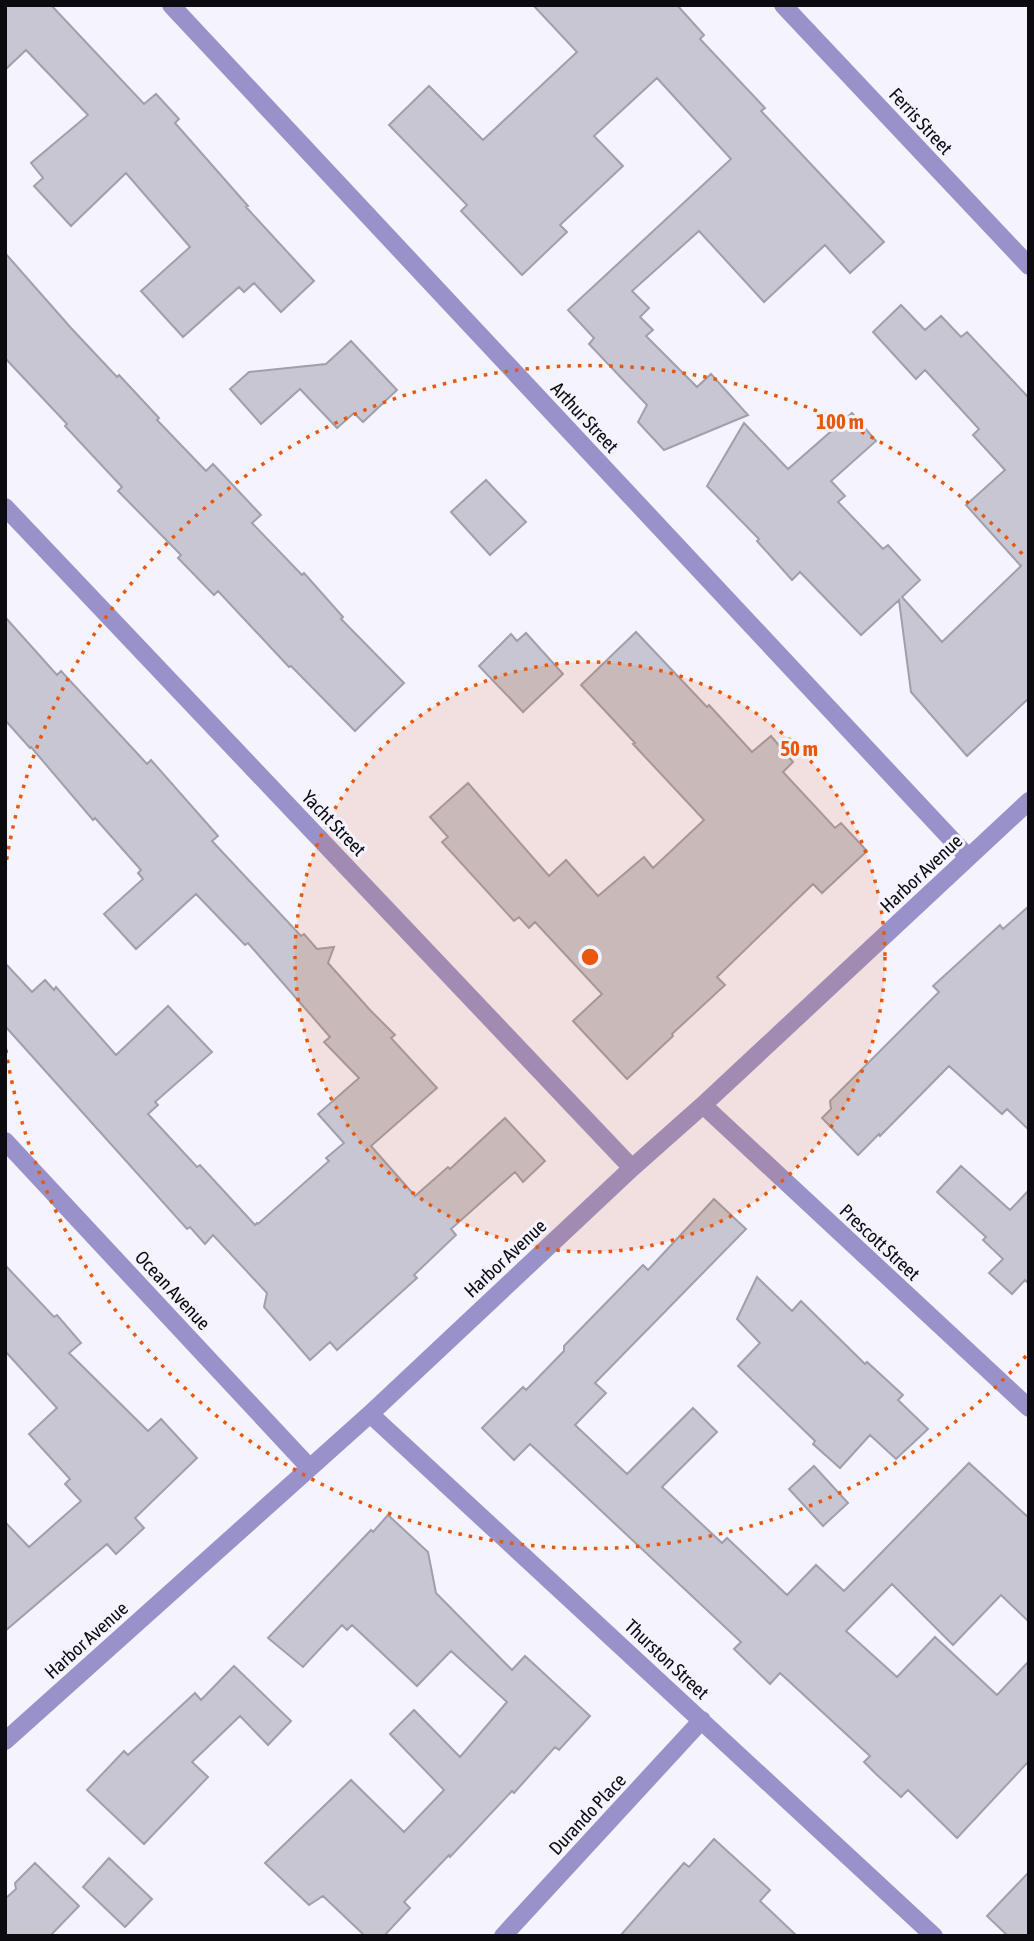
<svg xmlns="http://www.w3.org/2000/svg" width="1034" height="1941" font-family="'Asap Condensed',sans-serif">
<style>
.building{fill:#c7c6d2;stroke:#a09fab;stroke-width:2}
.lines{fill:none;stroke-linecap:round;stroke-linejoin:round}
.street{stroke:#9992ca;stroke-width:18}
.ring{fill:none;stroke:#e8590c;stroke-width:3.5;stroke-dasharray:3.5 7}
.labels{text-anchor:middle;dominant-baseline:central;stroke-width:6;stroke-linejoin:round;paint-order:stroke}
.street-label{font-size:19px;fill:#0c0c10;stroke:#f4f3fe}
.centre{fill:#e8590c;stroke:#f4f3fe;stroke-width:3.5}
.ring-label{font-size:21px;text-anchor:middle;font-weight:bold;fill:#e8590c;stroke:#f4f3fe;stroke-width:6;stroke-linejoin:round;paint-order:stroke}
</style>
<rect width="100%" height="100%" fill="#f4f3fe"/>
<path class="building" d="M 5,5 L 51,5 L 144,104 L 156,94 L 179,119 L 175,123 L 248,206 L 246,207 L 314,281 L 281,312 L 254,283 L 244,292 L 239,287 L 183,337 L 141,291 L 190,247 L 126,173 L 71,226 L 34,186 L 43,178 L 31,163 L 88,115 L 26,50 L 5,70 Z
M 533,5 L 677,5 L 704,35 L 700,39 L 765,108 L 761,111 L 884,242 L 850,273 L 825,245 L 764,302 L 699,231 L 632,291 L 649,308 L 640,317 L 653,330 L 646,336 L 697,387 L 711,374 L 748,415 L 664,450 L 638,422 L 647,405 L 589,344 L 594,338 L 568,310 L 731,159 L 657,78 L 594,136 L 623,166 L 560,225 L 567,232 L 522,275 L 461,211 L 467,205 L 389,125 L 429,86 L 483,140 L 577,52 Z
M 5,253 L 71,328 L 117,377 L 119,375 L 159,418 L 157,420 L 206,471 L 213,464 L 261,515 L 252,523 L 302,575 L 304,573 L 343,617 L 341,619 L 404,683 L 355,731 L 291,666 L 289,667 L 218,591 L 214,595 L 178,558 L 181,555 L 118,491 L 122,487 L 65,426 L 67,424 L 5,358 Z
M 901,305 L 925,330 L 941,316 L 961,337 L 967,332 L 1029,398 L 1029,698 L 967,756 L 911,692 L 899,600 L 861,635 L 800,572 L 792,580 L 757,541 L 759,539 L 707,486 L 744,423 L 788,469 L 852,413 L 876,441 L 831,481 L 845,496 L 838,502 L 883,549 L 888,545 L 920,580 L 902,597 L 942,642 L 1021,566 L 966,505 L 1005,470 L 973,435 L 979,429 L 925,370 L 916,379 L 873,332 Z
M 351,341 L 397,390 L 363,422 L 354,413 L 337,428 L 300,389 L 261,424 L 230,389 L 249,372 L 326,364 Z
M 486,480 L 526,522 L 490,555 L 451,512 Z
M 5,617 L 57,675 L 61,671 L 147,764 L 151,760 L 218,836 L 212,841 L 301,936 L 304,934 L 317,949 L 334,947 L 328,963 L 370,1010 L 395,1035 L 391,1038 L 437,1088 L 371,1146 L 415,1196 L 448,1167 L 450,1169 L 505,1118 L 545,1161 L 523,1182 L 515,1172 L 451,1229 L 456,1235 L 414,1275 L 417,1278 L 337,1350 L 330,1342 L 310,1360 L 264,1307 L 267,1293 L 213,1235 L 205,1244 L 190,1227 L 187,1229 L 5,1026 L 5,963 L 32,992 L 45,980 L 54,990 L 56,987 L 116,1055 L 168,1006 L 212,1052 L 155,1102 L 158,1105 L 148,1114 L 197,1167 L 200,1165 L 255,1225 L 257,1223 L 258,1224 L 329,1161 L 326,1158 L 344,1143 L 318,1114 L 359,1078 L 324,1042 L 330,1037 L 248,943 L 245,945 L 196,894 L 136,949 L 104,914 L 143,879 L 138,873 L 141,870 L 95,818 L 93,820 L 31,747 L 30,748 L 5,720 Z
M 636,632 L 707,707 L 709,705 L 752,752 L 771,736 L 793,762 L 783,772 L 835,828 L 841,823 L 867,851 L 822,893 L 813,884 L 717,977 L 725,985 L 672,1034 L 673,1036 L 627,1079 L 573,1021 L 602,994 L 535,922 L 529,928 L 519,917 L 514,921 L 442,842 L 448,837 L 430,817 L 468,783 L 549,876 L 566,860 L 598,896 L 644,857 L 653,868 L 704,820 L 633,744 L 635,743 L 581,685 Z
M 526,633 L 563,674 L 523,712 L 479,666 L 511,634 L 517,641 Z
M 1029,906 L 1029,1130 L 1007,1109 L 1002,1114 L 949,1066 L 880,1136 L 879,1134 L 858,1155 L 822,1118 L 831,1109 L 830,1101 L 939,992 L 933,986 L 1000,925 L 1003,929 Z
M 961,1166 L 1010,1210 L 1029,1190 L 1029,1284 L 1025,1280 L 1012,1294 L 989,1273 L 1003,1259 L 983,1240 L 986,1237 L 937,1192 Z
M 714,1199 L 746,1229 L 595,1383 L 606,1393 L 575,1425 L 627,1474 L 693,1408 L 717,1432 L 662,1487 L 722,1543 L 727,1538 L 787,1595 L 816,1565 L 844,1591 L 969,1463 L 1029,1518 L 1029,1622 L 1001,1595 L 953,1645 L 892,1584 L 846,1631 L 897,1677 L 935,1637 L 997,1695 L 1029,1661 L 1029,1761 L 957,1838 L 908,1790 L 901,1797 L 876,1774 L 864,1762 L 870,1756 L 780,1673 L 770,1684 L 734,1649 L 741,1642 L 530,1444 L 514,1460 L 482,1428 L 523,1387 L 526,1390 L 564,1351 L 564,1346 L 643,1265 L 648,1270 Z
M 5,1265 L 54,1317 L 57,1315 L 81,1343 L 69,1353 L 148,1431 L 161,1419 L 197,1458 L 135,1518 L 144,1528 L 116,1554 L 107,1544 L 5,1631 L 5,1522 L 29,1547 L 81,1501 L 65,1484 L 70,1479 L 29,1434 L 57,1408 L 5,1351 Z
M 757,1277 L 792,1311 L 801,1301 L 865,1364 L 867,1362 L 903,1395 L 898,1400 L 928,1429 L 896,1459 L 870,1435 L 840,1468 L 813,1444 L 815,1441 L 738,1366 L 760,1343 L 737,1319 Z
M 814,1466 L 848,1503 L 823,1526 L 789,1489 Z
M 388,1515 L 428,1552 L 436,1593 L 512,1670 L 525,1656 L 590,1716 L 559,1750 L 555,1747 L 514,1793 L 512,1791 L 450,1857 L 449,1855 L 404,1902 L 410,1908 L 384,1936 L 365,1936 L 323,1896 L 309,1905 L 265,1863 L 351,1780 L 404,1832 L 444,1790 L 390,1734 L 414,1710 L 460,1757 L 507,1702 L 451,1651 L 417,1686 L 352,1625 L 347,1630 L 342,1625 L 303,1667 L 268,1638 L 371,1530 L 373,1532 Z
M 234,1666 L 291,1721 L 268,1745 L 240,1716 L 192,1762 L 208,1777 L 144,1844 L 87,1790 L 124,1751 L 128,1755 L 195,1693 L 201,1700 Z
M 714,1839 L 770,1890 L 760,1901 L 797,1936 L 620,1936 L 684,1863 L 689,1867 Z
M 109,1858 L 152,1899 L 125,1927 L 83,1887 Z
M 35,1863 L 79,1906 L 50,1936 L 5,1936 L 5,1899 L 16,1889 L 15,1883 Z
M 1029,1872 L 1029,1936 L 1008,1936 L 987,1916 Z"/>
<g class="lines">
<path class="street" d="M 171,5 L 968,857
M 783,5 L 1029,266
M 5,507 L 632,1168
M 703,1105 L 1029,1408
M 5,1141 L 309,1467
M 370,1414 L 934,1936
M 5,1741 L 370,1414 L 632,1168 L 703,1105 L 1029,801
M 503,1936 L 702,1720"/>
</g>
<circle cx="590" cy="957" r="295" fill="#e8590c" fill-opacity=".12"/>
<g class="ring">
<circle cx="590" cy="957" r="295"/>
<path d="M1026 1356A591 591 0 0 1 5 1044M5 870A591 591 0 0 1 1026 558"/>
</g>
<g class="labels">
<g class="street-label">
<text transform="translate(921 121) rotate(47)">Ferris Street</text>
<text transform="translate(585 417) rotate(47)">Arthur Street</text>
<text transform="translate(334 823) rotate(46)">Yacht Street</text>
<text transform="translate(921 873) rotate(-43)">Harbor Avenue</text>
<text transform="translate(880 1242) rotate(43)">Prescott Street</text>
<text transform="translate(505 1258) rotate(-43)">Harbor Avenue</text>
<text transform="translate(173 1290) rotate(47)">Ocean Avenue</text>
<text transform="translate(86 1640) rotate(-42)">Harbor Avenue</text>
<text transform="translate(667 1659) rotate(43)">Thurston Street</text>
<text transform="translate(587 1814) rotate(-47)">Durando Place</text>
</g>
</g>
<circle cx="590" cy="957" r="10" class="centre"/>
<g class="ring-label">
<text x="840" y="429">100 m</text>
<text x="799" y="756">50 m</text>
</g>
<rect width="1034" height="1941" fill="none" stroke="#0c0c10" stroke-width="14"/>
</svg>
